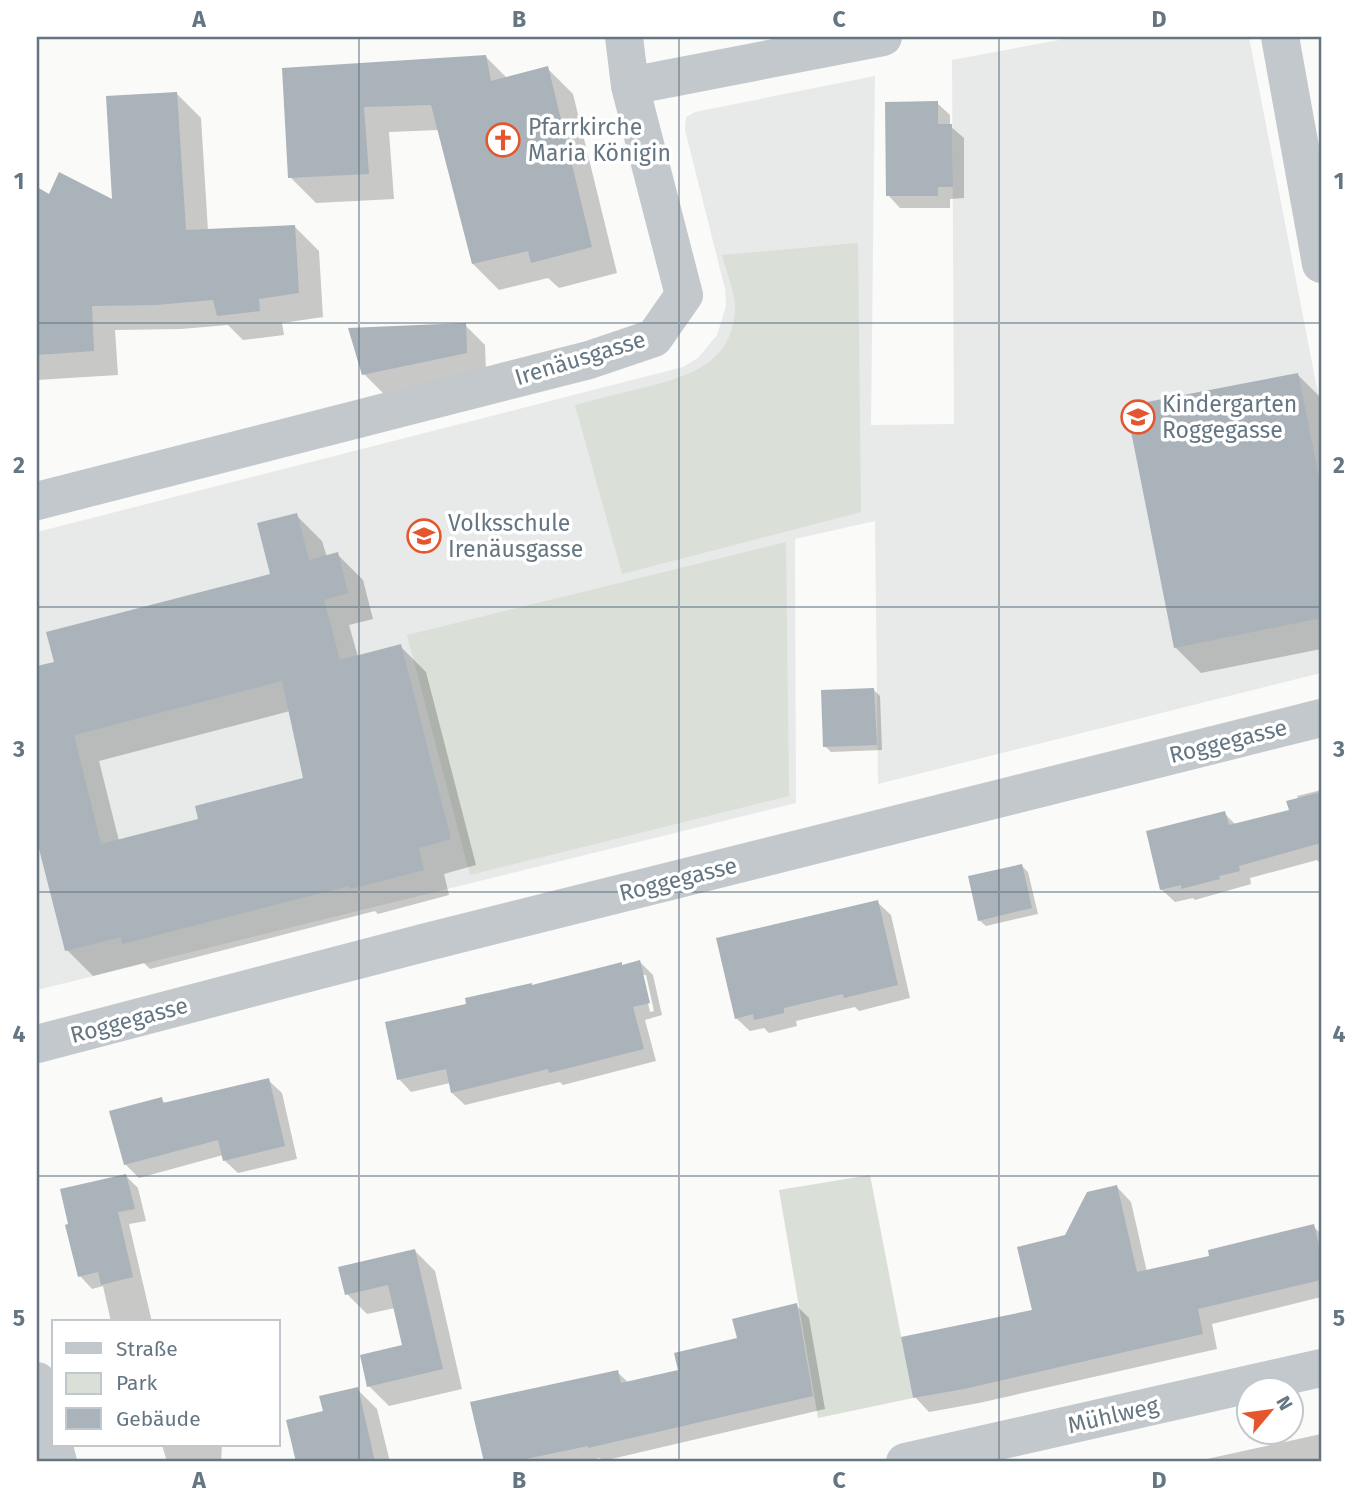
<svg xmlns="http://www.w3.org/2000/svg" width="1358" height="1499" font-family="'Fira Sans',sans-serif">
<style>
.built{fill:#e8e9e9}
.green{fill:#dadfd7}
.shadow{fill:#0003;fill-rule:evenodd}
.building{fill:#aab3b9;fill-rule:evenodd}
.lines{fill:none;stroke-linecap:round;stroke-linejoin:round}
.minor{stroke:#c3c8cc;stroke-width:38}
.grid{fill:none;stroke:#657683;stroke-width:2;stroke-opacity:0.55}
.labels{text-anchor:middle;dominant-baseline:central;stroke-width:7;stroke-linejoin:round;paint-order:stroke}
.poi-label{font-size:23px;fill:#657683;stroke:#fff;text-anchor:start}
.street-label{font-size:23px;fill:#657683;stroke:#fff}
.neatline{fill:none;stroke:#657683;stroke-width:2.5}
.grid-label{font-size:23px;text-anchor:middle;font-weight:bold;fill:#657683}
</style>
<rect width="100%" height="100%" fill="#fafaf8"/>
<path class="built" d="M 1075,37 L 1249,37 L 1321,409 L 1321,673 L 878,784 L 875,521 L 795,539 L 796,803 L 37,990 L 37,532 L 683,367 L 698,358 L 717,335 L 726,306 L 725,289 L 685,130 L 686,117 L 695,112 L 875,76 L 871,425 L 954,424 L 952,60 Z"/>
<path class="green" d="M 858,243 L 861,512 L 622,574 L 575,405 C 598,399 620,393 643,388 C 688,376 734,364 735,307 C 735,291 726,271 722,255 Z
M 786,542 L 789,796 L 470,875 L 407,635 Z
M 870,1175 L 913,1398 L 818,1418 L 779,1190 Z"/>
<path class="shadow" d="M 486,57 L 507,78 L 547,68 L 573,94 L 617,273 L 559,288 L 548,278 L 499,290 L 473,264 L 439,130 L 389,132 L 394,199 L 316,203 L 290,177 L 284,70 Z
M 177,94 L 201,118 L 208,231 L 294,226 L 319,251 L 323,317 L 282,323 L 284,335 L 243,340 L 228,325 L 181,329 L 115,330 L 118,375 L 37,380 L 37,194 L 114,202 Z
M 937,103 L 950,115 L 950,126 L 964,138 L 964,198 L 950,199 L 950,208 L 900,208 L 888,195 Z
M 465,325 L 485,345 L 486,373 L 384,394 L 364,374 Z
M 1298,375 L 1321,398 L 1321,649 L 1201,673 L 1175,647 Z
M 296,515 L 322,541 L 327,557 L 337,554 L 363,580 L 373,619 L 349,625 L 358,657 L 400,646 L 426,672 L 476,865 L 444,874 L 449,895 L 378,914 L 375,911 L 150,969 L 144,963 L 93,976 L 67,950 L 37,834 L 37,668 L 56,663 L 272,576 ZM 290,711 L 305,779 L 200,820 L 119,841 L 99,761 Z
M 874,690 L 880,696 L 882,750 L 831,752 L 825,746 Z
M 1321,790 L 1321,864 L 1317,860 L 1250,878 L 1251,884 L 1195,900 L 1193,898 L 1175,902 L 1162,890 L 1148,833 L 1224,813 L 1236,825 L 1291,811 L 1299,800 L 1297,796 Z
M 1022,866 L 1028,872 L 1038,914 L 986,926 L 979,920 Z
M 877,902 L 891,915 L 910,998 L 859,1011 L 855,1007 L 796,1021 L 797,1026 L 769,1033 L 764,1028 L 750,1031 L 736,1018 Z
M 640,962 L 653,975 L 662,1015 L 645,1020 L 656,1061 L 563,1085 L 560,1082 L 465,1105 L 452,1093 L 450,1083 L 411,1092 L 399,1079 L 468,1005 L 533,987 ZM 642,975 L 646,975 L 654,1011 L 650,1012 Z
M 268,1080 L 282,1093 L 297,1159 L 238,1173 L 224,1160 L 223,1155 L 139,1178 L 125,1164 L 161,1099 L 166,1104 Z
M 126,1176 L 138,1188 L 146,1221 L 129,1224 L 152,1322 L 111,1322 L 103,1286 L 92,1289 L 80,1276 Z
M 1117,1187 L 1131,1202 L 1147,1272 L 1211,1257 L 1313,1226 L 1321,1234 L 1321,1297 L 1212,1324 L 1217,1349 L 979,1403 L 929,1412 L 915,1397 L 1034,1311 L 1066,1237 Z
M 415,1251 L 435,1271 L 462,1389 L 389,1406 L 369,1386 L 404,1346 L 395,1308 L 367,1314 L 347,1294 Z
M 796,1305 L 809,1318 L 825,1409 L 603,1461 L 600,1458 L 582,1462 L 486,1462 L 472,1403 L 617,1372 L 629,1383 L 681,1371 Z
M 357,1389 L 377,1409 L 390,1462 L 298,1462 L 288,1421 L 325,1413 Z
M 1321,1434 L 1321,1462 L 1193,1462 Z
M 162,1445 L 222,1445 L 221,1462 L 167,1462 Z"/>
<path class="building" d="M 486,55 L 491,81 L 548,66 L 592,247 L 531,263 L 528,251 L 472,264 L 431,105 L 364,107 L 369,174 L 288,178 L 282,68 Z
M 177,92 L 186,230 L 295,225 L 299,293 L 259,299 L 260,311 L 217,316 L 213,300 L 156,305 L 92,306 L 94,351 L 37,355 L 37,187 L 49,194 L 59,172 L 112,199 L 106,96 Z
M 938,101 L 938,124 L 952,124 L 953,187 L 938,187 L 938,196 L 886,196 L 885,102 Z
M 466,323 L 467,353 L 362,375 L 348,328 Z
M 1298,373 L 1321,488 L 1321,618 L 1174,648 L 1126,406 Z
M 297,513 L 309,560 L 338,552 L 348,593 L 324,600 L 340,660 L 401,644 L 451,839 L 419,848 L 424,870 L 350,889 L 349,886 L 122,944 L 121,937 L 65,951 L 37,841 L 37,666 L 54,662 L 46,632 L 270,574 L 257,523 ZM 282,681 L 303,778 L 195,806 L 198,819 L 101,844 L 74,735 Z
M 874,688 L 877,745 L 823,747 L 821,690 Z
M 1321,792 L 1321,843 L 1239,866 L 1240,871 L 1219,876 L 1220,879 L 1181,889 L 1181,885 L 1160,890 L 1146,831 L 1225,811 L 1229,825 L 1289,810 L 1286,801 Z
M 1022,864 L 1032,908 L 978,921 L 968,876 Z
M 878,900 L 898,985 L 844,998 L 843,994 L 784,1008 L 784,1013 L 754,1020 L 753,1014 L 735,1019 L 716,938 Z
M 640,960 L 650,1003 L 633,1007 L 644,1049 L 549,1073 L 548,1069 L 451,1093 L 446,1069 L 397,1080 L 385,1022 L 466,1004 L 465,998 L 532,983 L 532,985 L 622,962 L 622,965 Z
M 269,1078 L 285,1146 L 223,1161 L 218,1140 L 124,1165 L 109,1111 L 162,1097 L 163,1103 Z
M 126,1174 L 135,1209 L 118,1212 L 133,1277 L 101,1285 L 98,1272 L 78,1277 L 65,1225 L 68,1224 L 60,1189 Z
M 1117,1185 L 1137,1272 L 1209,1256 L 1208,1250 L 1314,1224 L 1321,1254 L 1321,1280 L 1198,1309 L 1203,1334 L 964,1389 L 913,1398 L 901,1337 L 1032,1310 L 1017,1247 L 1065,1235 L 1087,1192 Z
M 415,1249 L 443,1369 L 367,1387 L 360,1355 L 402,1345 L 388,1285 L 345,1295 L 338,1267 Z
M 797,1303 L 813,1396 L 588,1448 L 588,1446 L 511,1462 L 484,1462 L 470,1402 L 618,1370 L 621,1383 L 678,1370 L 674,1353 L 737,1338 L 732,1319 Z
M 358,1387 L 375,1462 L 296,1462 L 286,1420 L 323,1411 L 319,1396 Z"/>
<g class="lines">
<path class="minor" d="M 1280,37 L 1321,264
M 630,86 L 883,37
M 37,501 L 589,360 L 654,338 L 684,295 L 630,86 L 624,37
M 37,1044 L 423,943 L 1321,718
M 37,1381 L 58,1462
M 905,1462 L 1321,1368"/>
</g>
<path class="grid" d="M 359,37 L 359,1462M 679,37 L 679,1462M 999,37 L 999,1462M 37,323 L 1321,323M 37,607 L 1321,607M 37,892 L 1321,892M 37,1176 L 1321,1176"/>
<defs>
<symbol id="church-ring" viewBox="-11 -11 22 22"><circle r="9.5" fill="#fff" stroke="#e4572e" stroke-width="1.5"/><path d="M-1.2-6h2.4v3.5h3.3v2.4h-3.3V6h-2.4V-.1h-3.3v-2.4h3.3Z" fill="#e4572e"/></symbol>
<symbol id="school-ring" viewBox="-11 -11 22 22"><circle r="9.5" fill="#fff" stroke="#e4572e" stroke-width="1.5"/><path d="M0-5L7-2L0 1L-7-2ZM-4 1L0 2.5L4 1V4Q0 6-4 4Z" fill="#e4572e"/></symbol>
</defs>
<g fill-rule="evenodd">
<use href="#church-ring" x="484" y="121" width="38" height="38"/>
<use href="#school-ring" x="1119" y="398" width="38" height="38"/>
<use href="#school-ring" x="405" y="517" width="38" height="38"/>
</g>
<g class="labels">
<g class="poi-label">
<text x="528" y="127">Pfarrkirche<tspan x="528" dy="26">Maria Königin</tspan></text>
<text x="1162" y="404">Kindergarten<tspan x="1162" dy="26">Roggegasse</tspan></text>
<text x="448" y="523">Volksschule<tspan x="448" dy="26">Irenäusgasse</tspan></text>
</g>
<g class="street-label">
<text transform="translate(580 358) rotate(-17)">Irenäusgasse</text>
<text transform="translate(1228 741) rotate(-14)">Roggegasse</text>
<text transform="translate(678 879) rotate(-14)">Roggegasse</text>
<text transform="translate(129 1020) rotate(-15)">Roggegasse</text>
<text transform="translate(1113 1415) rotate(-13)">Mühlweg</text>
</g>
</g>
<rect width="1358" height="1499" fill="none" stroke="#ffffff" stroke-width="77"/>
<rect x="52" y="1320" width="228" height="126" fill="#ffffff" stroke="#c1c8cd" stroke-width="2"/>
<rect x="66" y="1343" width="35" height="10" fill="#c3c8cc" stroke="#c1c8cd" stroke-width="2"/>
<text x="116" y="1356" font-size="21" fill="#657683">Straße</text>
<rect x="66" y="1373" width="35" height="21" fill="#dadfd7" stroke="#c1c8cd" stroke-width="2"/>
<text x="116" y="1390" font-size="21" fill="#657683">Park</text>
<rect x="66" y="1408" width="35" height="21" fill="#aab3b9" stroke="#c1c8cd" stroke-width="2"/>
<text x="116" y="1426" font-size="21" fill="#657683">Gebäude</text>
<g transform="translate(1270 1411) rotate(61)"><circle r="33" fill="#ffffff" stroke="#c1c8cd" stroke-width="2"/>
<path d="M0-5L12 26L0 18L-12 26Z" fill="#e4572e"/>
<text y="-10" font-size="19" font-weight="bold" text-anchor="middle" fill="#657683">N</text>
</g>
<rect x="38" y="38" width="1282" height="1422" class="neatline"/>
<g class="grid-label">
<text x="199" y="27">A</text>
<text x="519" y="27">B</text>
<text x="839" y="27">C</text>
<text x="1159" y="27">D</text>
<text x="19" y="189">1</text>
<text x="1339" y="189">1</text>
<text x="19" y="473">2</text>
<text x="1339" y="473">2</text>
<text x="19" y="757">3</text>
<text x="1339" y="757">3</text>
<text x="19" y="1042">4</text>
<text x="1339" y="1042">4</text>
<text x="19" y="1326">5</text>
<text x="1339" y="1326">5</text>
<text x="199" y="1488">A</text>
<text x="519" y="1488">B</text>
<text x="839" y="1488">C</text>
<text x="1159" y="1488">D</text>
</g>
</svg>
